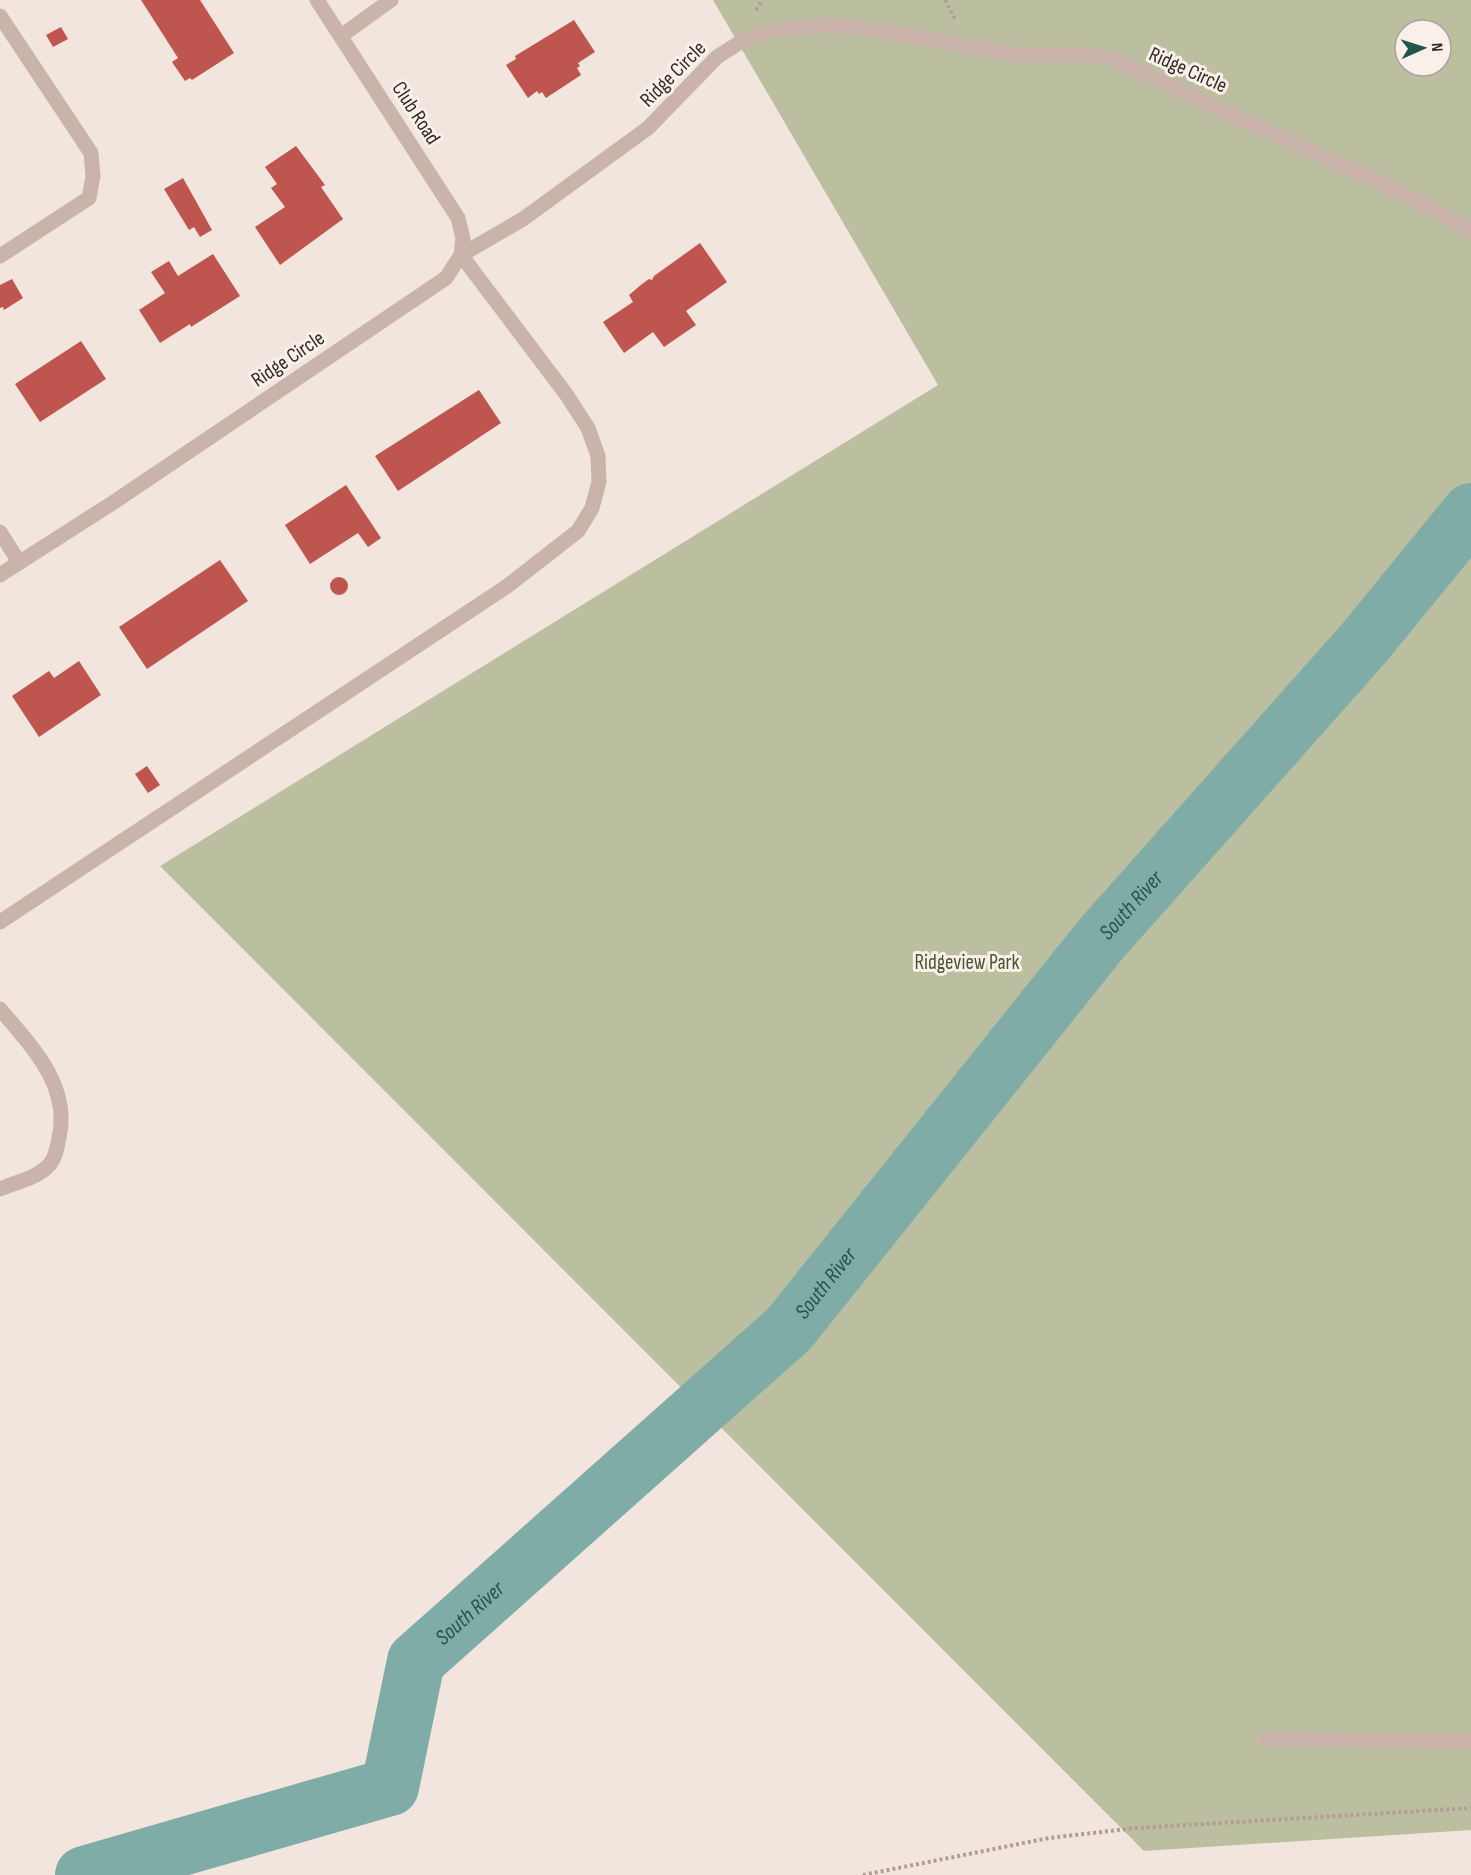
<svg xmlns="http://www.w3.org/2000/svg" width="1471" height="1875" font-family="'Sofia Sans Condensed',sans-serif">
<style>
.green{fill:#bbbf9f;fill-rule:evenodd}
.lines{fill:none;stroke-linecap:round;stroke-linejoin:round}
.river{stroke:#7faca6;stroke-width:58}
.building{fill:#be554f}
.path{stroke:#b49c95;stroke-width:4;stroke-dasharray:3 3;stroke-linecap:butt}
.minor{stroke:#c9b3ab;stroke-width:15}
.labels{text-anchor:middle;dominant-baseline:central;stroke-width:6;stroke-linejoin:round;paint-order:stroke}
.street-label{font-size:21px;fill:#372b2a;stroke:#f9f0ea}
.park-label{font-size:21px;fill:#4d542f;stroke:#f9f0ea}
.water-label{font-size:22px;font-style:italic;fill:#21564f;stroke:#f9f0ea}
</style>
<rect width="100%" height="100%" fill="#f1e5de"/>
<path class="green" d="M 713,0 L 1471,0 L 1471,1830 L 1144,1851 L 160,866 L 938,385 ZM 1405,30 L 1441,30 L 1441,66 L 1405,66 Z"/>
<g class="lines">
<path class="river" id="s1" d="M 84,1875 L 390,1787 L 416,1661 L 789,1329 L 1101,939 L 1364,643 L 1471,512"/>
</g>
<path class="building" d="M 141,0 L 200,0 L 234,53 L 192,80 L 190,78 L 185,81 L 172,62 L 178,58 Z
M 574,20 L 595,52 L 578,63 L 580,66 L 577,68 L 581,75 L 546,98 L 542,92 L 539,94 L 537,91 L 528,98 L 506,65 L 516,59 L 515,56 Z
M 61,27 L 68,39 L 53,47 L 46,35 Z
M 296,146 L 325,185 L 321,187 L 343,219 L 280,265 L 255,227 L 285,207 L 271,188 L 277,184 L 265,167 Z
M 183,178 L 212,230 L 200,237 L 194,227 L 189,230 L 164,189 Z
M 700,243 L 727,282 L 686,311 L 696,325 L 664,347 L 653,332 L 624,353 L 603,322 L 633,302 L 629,295 L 642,284 L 649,279 L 652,280 L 654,276 Z
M 213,254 L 240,296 L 191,327 L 190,324 L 160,343 L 139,310 L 165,293 L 151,272 L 169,261 L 178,276 Z
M 12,279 L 23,298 L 4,310 L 3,307 L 0,308 L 0,285 Z
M 81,341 L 106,379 L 40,422 L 15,384 Z
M 479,390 L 501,423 L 398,491 L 375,456 Z
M 346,485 L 381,538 L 368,547 L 358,533 L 310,564 L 285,525 Z
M 220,560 L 248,601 L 147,669 L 119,627 Z
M330 586a9 9 0 1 1 18 0a9 9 0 1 1-18 0Z
M 79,661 L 101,695 L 39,737 L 12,696 L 49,671 L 54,678 Z
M 147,766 L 160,785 L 148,793 L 135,774 Z"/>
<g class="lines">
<path class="path" d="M 945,0 L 955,19
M 756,10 L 762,0
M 863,1875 L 1049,1838 L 1136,1828 L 1471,1808"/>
<path class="minor" d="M 317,0 L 458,218 L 463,238 L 461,255
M 0,16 L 91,153 L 93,176 L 89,198 L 0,256
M 341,36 L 391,0
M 0,532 L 19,562
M 0,575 L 114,502 L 446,278 L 461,255 L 523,219 L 648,128 L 717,57 L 742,41 L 772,30 L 825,25 L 857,27 L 1019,55 L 1092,55 L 1110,58 L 1376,181 L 1471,230
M 0,922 L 506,587 L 578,531 L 592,508 L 599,482 L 598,456 L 588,428 L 566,394 L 461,255
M 0,1009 C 31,1046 71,1085 59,1138 C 57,1147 56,1157 50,1164 C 38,1178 16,1182 0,1189
M 1265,1739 L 1471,1741"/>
</g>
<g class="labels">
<g class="street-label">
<text transform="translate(1188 70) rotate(24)">Ridge Circle</text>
<text transform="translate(673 74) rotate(-45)">Ridge Circle</text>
<text transform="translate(416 113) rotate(57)">Club Road</text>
<text transform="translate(288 359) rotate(-34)">Ridge Circle</text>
</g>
<g class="park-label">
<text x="967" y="962">Ridgeview Park</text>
</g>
<g class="water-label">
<text stroke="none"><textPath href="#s1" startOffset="1491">South River</textPath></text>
<text stroke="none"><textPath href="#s1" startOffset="1005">South River</textPath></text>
<text stroke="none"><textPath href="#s1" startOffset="519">South River</textPath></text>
</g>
</g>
<g transform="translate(1423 48) rotate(87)"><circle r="28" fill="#f9f0ea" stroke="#aba19d" stroke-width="1.5"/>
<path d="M0-4.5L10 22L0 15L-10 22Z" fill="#21564f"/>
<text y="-9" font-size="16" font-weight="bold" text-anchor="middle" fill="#372b2a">N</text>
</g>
</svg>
